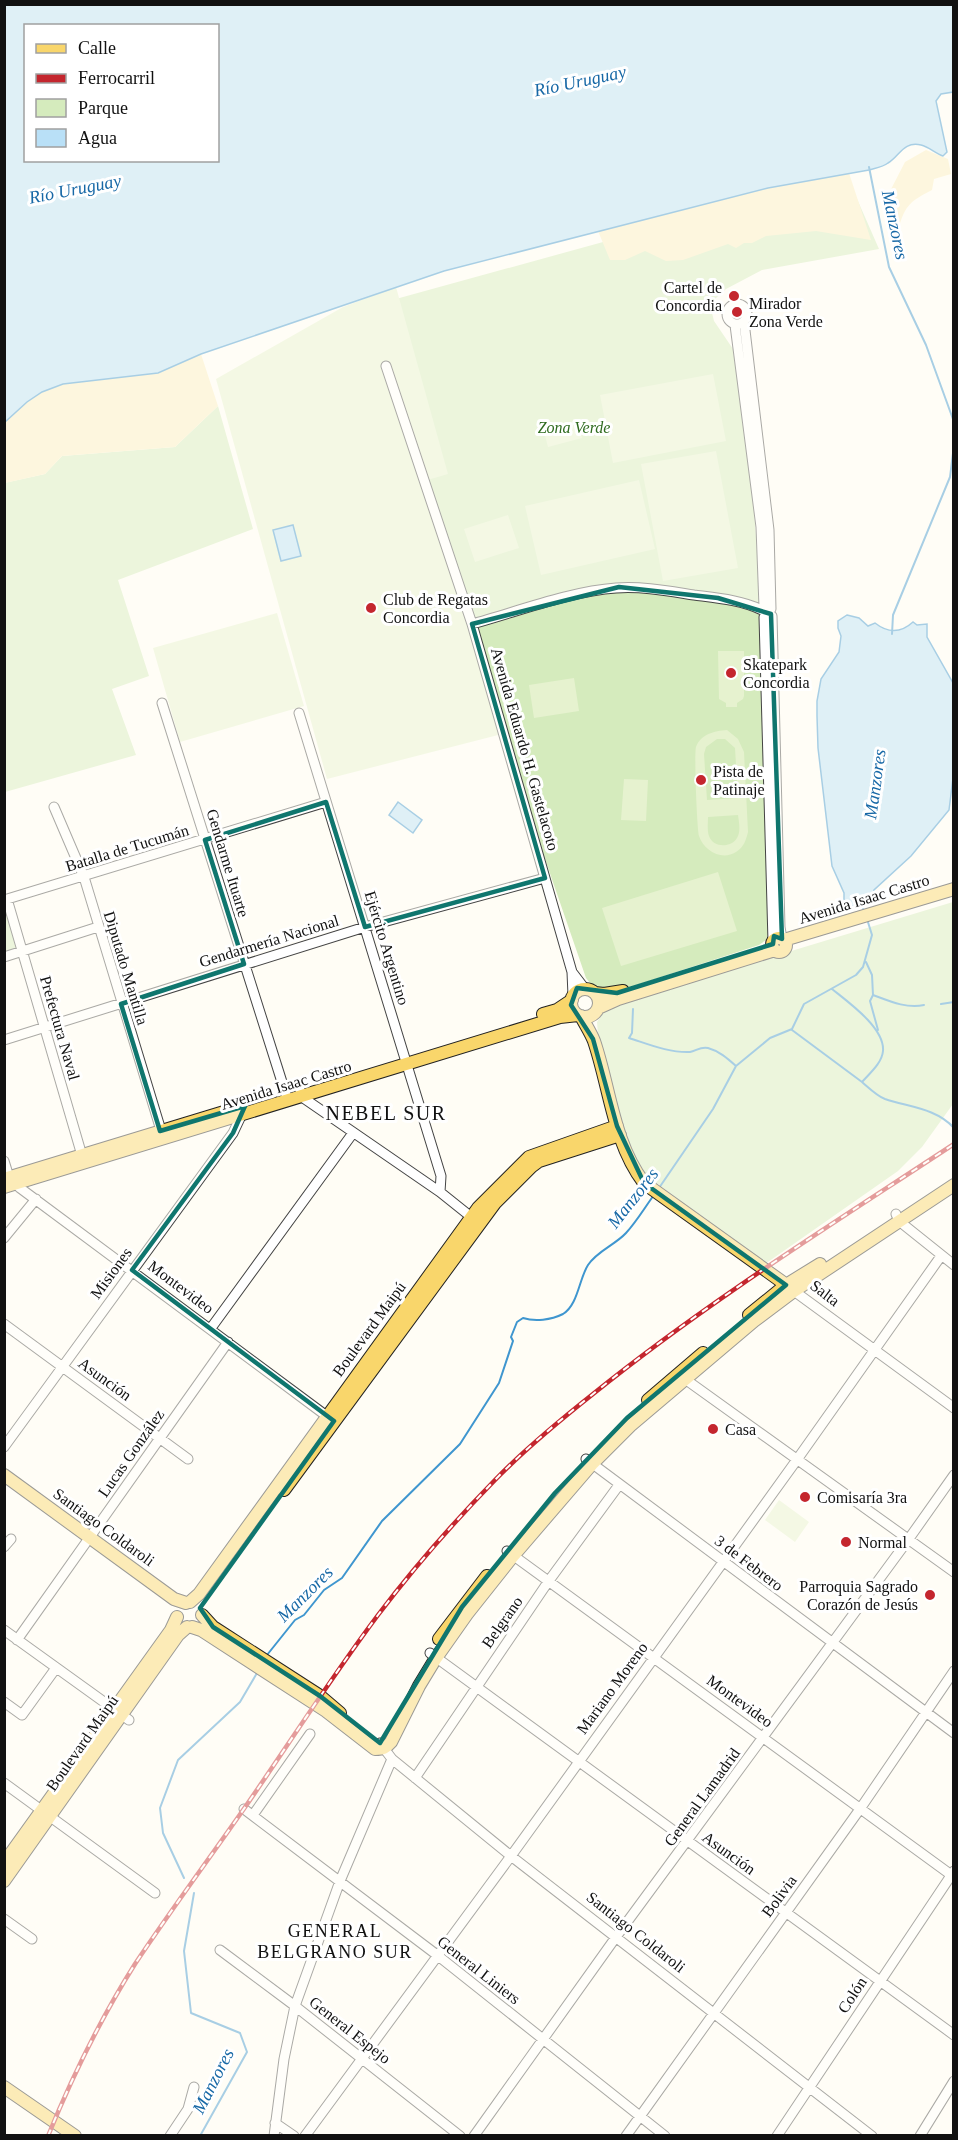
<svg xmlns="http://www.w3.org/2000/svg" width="958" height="2140" font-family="'Times New Roman',serif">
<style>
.green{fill:#d5ebbd}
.sand{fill:#fbeec1}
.pitch{fill:#e6f2cf;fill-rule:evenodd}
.water{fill:#b9e0f7;stroke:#3f96cf;stroke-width:1.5;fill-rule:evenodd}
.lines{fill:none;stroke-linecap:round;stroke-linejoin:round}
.stream{stroke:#3f96cf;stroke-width:2}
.minor-casing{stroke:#444;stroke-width:11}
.major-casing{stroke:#222;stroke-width:14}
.minor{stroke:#fff;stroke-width:9}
.major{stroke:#f9d66b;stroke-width:12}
.rail-casing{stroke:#c4262e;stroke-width:4.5}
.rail{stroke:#fff;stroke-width:2;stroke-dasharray:7;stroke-linecap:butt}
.marked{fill:none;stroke:#0f766e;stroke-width:4.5;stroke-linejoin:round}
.poi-dot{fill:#c4262e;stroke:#fff;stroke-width:2}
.labels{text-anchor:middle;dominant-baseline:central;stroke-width:6;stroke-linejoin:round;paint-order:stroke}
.poi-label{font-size:16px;fill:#111;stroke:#fff;text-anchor:start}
.park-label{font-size:16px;font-style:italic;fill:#2f6b1f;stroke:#fff}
.street-label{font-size:16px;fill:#111;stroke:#fff}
.water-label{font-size:18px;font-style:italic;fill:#1768a6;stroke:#fff}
.neighbourhood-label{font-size:18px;letter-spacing:1.5px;fill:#111;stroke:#fff}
.quarter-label{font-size:20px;letter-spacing:1.5px;fill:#111;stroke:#fff}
</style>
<rect width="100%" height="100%" fill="#fffdf5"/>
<path class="green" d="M 850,183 L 879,249 L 762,270 L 726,289 L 716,298 L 711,309 L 714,321 L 733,349 L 754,509 L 758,565 L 769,932 L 766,940 L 759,945 L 618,991 L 595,989 L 586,978 L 356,310 L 614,239 Z
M 218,406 L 253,529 L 118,580 L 149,676 L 112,689 L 136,755 L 5,792 L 4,483 L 45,474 L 62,456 L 175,447 Z
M 953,902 L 953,1104 L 922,1147 L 898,1171 L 765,1264 L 643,1173 C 621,1143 608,1073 598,1035 L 597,1022 L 605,1010 L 773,956 L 782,956 L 788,952 Z
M 4,907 L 18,949 L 4,953 Z"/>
<path class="sand" d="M 926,150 L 948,159 L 951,174 L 934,179 L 932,190 C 908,202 904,207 897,234 L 888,195 L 905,162 Z
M 849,173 L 871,240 L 816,231 L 766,236 L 752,243 L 744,243 L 736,248 L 728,244 L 683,260 L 666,261 L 645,251 L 625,260 L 610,260 L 598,231 L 768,188 Z
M 201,354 L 218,406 L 175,447 L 62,456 L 45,474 L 5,483 L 4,422 L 27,402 L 42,392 L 63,384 L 158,373 Z"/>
<path class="pitch" d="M 396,287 L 448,474 L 424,481 L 502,734 L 327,779 L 216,379 L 343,307 Z
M 713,374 L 726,441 L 613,463 L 600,395 Z
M 579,423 L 582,438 L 548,447 L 544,432 Z
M 716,451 L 738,568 L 663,581 L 641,464 Z
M 639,480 L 655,549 L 541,575 L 525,506 Z
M 508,515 L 519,548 L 475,562 L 464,529 Z
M 277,613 L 304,706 L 180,742 L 153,648 Z
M 718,651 L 744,651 L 744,696 L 743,699 L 737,703 L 737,707 L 726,707 L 726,703 L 719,699 Z
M 574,678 L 579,711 L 534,718 L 529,685 Z
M 727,730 L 738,739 L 744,752 L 748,832 C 746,840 744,847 736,852 C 722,861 704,851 699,836 C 697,828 694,754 696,747 C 701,734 714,731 727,730 ZM 717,739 L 725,739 L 735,748 L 738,798 L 707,800 L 704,754 L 706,747 ZM 738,815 C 739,822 741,832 737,838 C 731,848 713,848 709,836 C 707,831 708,822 708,817 Z
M 624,779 L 648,780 L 646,821 L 621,820 Z
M 718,872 L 737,931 L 621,966 L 602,908 Z
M 779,1500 L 809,1522 L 795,1542 L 765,1520 Z"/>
<path class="water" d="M 5,4 L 953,5 L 953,92 L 941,94 L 936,101 L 947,152 L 943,156 C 935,153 929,147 921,145 C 903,141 900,156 888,163 C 883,167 876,168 869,170 L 768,188 L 444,271 L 201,354 L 158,373 L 63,384 L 42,392 L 27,402 L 5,422 ZM 26,26 L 218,26 L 218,160 L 26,160 Z
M 293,525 L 301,556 L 281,561 L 273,530 Z
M 847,615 L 859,618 L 868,626 L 875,623 C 889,634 901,633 913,622 L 917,625 L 927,624 L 927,637 L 953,683 L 953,778 L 949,810 L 911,856 L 874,890 L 872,901 L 860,901 L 851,907 L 844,903 L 844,893 L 832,866 L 818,748 L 817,716 L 817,701 L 821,679 L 839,652 L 841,636 L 838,628 L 838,621 Z
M 398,802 L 422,820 L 413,833 L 389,815 Z"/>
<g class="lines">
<path class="stream" d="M 869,167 L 889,267 L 926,345 L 954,422
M 892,634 L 893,615 L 950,477 L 954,445
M 860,900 L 864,911
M 866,962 L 872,975 L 873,995 C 889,1001 907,1009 924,1005
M 832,989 C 848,1002 885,1028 883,1051 C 882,1063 870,1073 862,1082 C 869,1088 877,1096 885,1099 C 908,1107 936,1108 954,1128
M 873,995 L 870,1001 L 878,1030
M 941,1004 L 954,1002
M 633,1009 L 632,1033 L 629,1038 C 648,1044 669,1053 690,1052 C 696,1051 701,1046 708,1048 C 719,1051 727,1058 736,1066
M 792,1030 L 862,1082
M 659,1188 L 713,1109 L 736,1066 L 770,1038 L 792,1029 L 804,1004 L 856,975 L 863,967 L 872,935 L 867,919
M 267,1655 L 295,1620 L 304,1615 L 324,1590 L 342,1578 L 382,1521 L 460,1444 L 499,1383 L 513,1341 L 511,1337 L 517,1322 L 523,1318 C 535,1322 551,1320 563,1314 C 578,1305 579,1279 588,1265 C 597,1251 615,1245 626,1233 C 637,1221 645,1207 654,1195
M 184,1878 L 163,1833 L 160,1808 L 178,1760 L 240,1702 L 257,1673
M 194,1893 L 184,1951 L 191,2013 L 240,2033 L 247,2052 L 200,2136"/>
<defs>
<path id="minor" d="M727 314a10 10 0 1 1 20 0a10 10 0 1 1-20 0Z
M 744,322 L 769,530 L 771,609
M 735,325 L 761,527 L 764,607
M 386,366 L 472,624 L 572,972 L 573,996
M 772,616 L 780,927 L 782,939
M 764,617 L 773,942
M 472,624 C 516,612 571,591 616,588 C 642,586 668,591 694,595 C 717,598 741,600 762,610
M 162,703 L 288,1101
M 299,713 L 441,1176 L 440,1192
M 54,807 L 84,877 L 163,1137
M 7,899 L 83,1159
M 4,900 L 326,802
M 4,957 L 98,927
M 572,972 L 585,989
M 4,1040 L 365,927 L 545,878
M 300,1090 L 302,1097 L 440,1192 L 475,1220
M 4,1161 L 9,1177 L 20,1188 L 332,1420
M 896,1214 L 899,1221 L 954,1265
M 4,1238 L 36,1199
M 794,1291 L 954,1408
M 4,1324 L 188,1459
M 211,1328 L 353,1133
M 682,1374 L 685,1379 L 954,1572
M 4,1447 L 233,1133 L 241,1116
M 586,1459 L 954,1733
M 4,1547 L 11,1539
M 507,1551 L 954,1877
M 4,1630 L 129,1720
M 17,1640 L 228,1342
M 430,1653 L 954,2035
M 4,1702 L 22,1715 L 56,1668
M 380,1743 L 392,1759 L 511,1856 L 872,2136
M 415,1778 L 548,1582 L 619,1485
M 4,1783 L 155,1893
M 244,1809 L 437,1955 L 665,2136
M 253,1815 L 310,1734
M 4,1919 L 32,1939
M 220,1950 L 295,2006 L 460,2136
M 275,2123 L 294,2136
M 170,2136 L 188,2109 L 194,2087
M 274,2136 L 284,2059 L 295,2006 L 340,1881 L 392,1759
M 305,2136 L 511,1856 L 796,1461 L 941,1256
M 474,2136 L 616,1937 L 908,1540 L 954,1475
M 626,2136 L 860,1809 L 954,1671
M 777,2136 L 954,1871
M 920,2136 L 954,2081"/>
<path id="major" d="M772 945a7 7 0 1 1 14 0a7 7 0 1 1-14 0Z
M 784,940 L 954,889
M571 1003a14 14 0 1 1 28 0a14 14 0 1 1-28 0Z
M 595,993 L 604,994 L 623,991
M 598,1008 L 618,999 L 775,950
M 543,1014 L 557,1010 L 572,1000
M 581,1016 C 585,1024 591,1033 594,1041 C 610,1088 613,1142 644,1183 L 792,1289
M 4,1179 L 234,1109
M 4,1187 L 560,1017 L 578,1015
M 749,1315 L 786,1285 L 820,1264
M 648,1400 L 703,1353
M 4,1475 L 174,1599 L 186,1603
M 284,1490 L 495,1203 L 531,1167 L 539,1161 L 620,1135
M 190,1602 L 199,1594 L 478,1208 L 529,1157 L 617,1126
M 202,1615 L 213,1627 L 320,1696 L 340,1713
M 192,1627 L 201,1630 L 326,1711 L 375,1749 C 383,1749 386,1748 391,1742 L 419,1686 L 436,1658 L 467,1614 L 513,1556 L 592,1464 L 630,1426 L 754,1321 L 794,1291 L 954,1185
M 439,1639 L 487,1576
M 4,1863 L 171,1630 L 177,1617
M 4,1881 L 178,1635 L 187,1627
M 4,2087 L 75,2136"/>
</defs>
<use href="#minor" class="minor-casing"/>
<use href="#major" class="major-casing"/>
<use href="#minor" class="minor"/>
<use href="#major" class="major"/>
<defs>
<path id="rail" d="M 48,2136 C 72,2077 101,2018 135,1964 C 169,1913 206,1863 241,1813 C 287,1747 330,1679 378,1615 C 412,1570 455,1521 495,1480 C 525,1449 559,1421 593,1394 C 707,1302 831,1225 954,1144"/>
</defs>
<use href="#rail" class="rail-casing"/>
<use href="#rail" class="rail"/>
</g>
<path d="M0 0H958V2140H0ZM 619,587 L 718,598 L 771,614 L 782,939 L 774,936 L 773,944 L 617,993 L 577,988 L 571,1005 L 593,1039 L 617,1126 L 644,1183 L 786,1285 L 627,1418 L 555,1493 L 462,1607 L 380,1743 L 320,1696 L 213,1627 L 200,1608 L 334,1421 L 132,1270 L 233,1133 L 245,1106 L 160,1131 L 121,1004 L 244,964 L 205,840 L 326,802 L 365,927 L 545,878 L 472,624 Z" fill="#fffdf5" fill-opacity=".55" fill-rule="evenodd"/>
<path class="marked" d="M 619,587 L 718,598 L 771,614 L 782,939 L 774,936 L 773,944 L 617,993 L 577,988 L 571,1005 L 593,1039 L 617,1126 L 644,1183 L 786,1285 L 627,1418 L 555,1493 L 462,1607 L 380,1743 L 320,1696 L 213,1627 L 200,1608 L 334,1421 L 132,1270 L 233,1133 L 245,1106 L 160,1131 L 121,1004 L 244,964 L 205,840 L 326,802 L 365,927 L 545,878 L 472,624 Z"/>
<g class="poi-dot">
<circle cx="734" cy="296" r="6"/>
<circle cx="737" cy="312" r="6"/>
<circle cx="371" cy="608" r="6"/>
<circle cx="731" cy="673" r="6"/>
<circle cx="701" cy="780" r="6"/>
<circle cx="713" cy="1429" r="6"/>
<circle cx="805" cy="1497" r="6"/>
<circle cx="846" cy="1542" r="6"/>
<circle cx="930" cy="1595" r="6"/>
</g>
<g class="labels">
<g class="poi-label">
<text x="722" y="287" text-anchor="end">Cartel de<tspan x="722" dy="18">Concordia</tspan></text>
<text x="749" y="303">Mirador<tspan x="749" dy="18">Zona Verde</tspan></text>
<text x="383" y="599">Club de Regatas<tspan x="383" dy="18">Concordia</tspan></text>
<text x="743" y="664">Skatepark<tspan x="743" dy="18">Concordia</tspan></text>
<text x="713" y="771">Pista de<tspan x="713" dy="18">Patinaje</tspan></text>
<text x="725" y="1429">Casa</text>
<text x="817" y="1497">Comisaría 3ra</text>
<text x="858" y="1542">Normal</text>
<text x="918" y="1586" text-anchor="end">Parroquia Sagrado<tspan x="918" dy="18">Corazón de Jesús</tspan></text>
</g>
<g class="park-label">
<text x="574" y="427">Zona Verde</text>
</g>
<g class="street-label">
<text transform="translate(525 749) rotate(74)">Avenida Eduardo H. Gastelacoto</text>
<text transform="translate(127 848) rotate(-17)">Batalla de Tucumán</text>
<text transform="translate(228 863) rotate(73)">Gendarme Ituarte</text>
<text transform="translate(864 899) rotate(-17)">Avenida Isaac Castro</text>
<text transform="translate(269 941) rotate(-17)">Gendarmería Nacional</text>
<text transform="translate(387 948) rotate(73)">Ejército Argentino</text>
<text transform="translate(126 968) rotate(73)">Diputado Mantilla</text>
<text transform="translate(60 1028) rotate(74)">Prefectura Naval</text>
<text transform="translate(286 1085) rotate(-17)">Avenida Isaac Castro</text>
<text transform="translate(111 1273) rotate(-54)">Misiones</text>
<text transform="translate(181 1287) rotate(37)">Montevideo</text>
<text transform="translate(825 1293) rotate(37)">Salta</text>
<text transform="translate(369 1329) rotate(-54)">Boulevard Maipú</text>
<text transform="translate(105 1379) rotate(36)">Asunción</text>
<text transform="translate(131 1453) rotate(-55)">Lucas González</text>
<text transform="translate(104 1527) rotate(36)">Santiago Coldaroli</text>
<text transform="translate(749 1563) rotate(37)">3 de Febrero</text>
<text transform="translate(502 1622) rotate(-55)">Belgrano</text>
<text transform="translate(612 1688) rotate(-54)">Mariano Moreno</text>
<text transform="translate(740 1701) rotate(36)">Montevideo</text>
<text transform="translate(82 1743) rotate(-55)">Boulevard Maipú</text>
<text transform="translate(702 1797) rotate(-54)">General Lamadrid</text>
<text transform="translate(729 1853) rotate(36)">Asunción</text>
<text transform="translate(779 1896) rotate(-54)">Bolivia</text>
<text transform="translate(636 1932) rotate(38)">Santiago Coldaroli</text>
<text transform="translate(479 1970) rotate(38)">General Liniers</text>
<text transform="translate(852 1995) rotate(-57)">Colón</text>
<text transform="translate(350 2030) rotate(38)">General Espejo</text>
</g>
<g class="water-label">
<text transform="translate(580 81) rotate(-12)">Río Uruguay</text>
<text transform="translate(75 189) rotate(-11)">Río Uruguay</text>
<text transform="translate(895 225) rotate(78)">Manzores</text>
<text transform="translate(875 784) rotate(-82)">Manzores</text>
<text transform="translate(633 1198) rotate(-52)">Manzores</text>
<text transform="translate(305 1594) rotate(-45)">Manzores</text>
<text transform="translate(213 2081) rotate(-63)">Manzores</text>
</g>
<g class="neighbourhood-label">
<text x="335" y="1931">GENERAL<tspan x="335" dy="21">BELGRANO SUR</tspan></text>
</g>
<g class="quarter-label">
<text x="386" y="1113">NEBEL SUR</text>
</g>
</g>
<rect width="958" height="2140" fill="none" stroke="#111111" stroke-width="12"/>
<rect x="24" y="24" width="195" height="138" fill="#ffffff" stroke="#a0a0a0" stroke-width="1.5"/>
<rect x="36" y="44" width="30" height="9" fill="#f9d66b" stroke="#a0a0a0" stroke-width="1.5"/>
<text x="78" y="54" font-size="18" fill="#111111">Calle</text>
<rect x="36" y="74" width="30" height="9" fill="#c4262e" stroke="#a0a0a0" stroke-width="1.5"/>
<text x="78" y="84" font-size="18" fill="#111111">Ferrocarril</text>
<rect x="36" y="99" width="30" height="18" fill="#d5ebbd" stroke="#a0a0a0" stroke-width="1.5"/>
<text x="78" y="114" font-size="18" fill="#111111">Parque</text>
<rect x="36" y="129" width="30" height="18" fill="#b9e0f7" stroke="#a0a0a0" stroke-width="1.5"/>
<text x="78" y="144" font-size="18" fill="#111111">Agua</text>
</svg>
